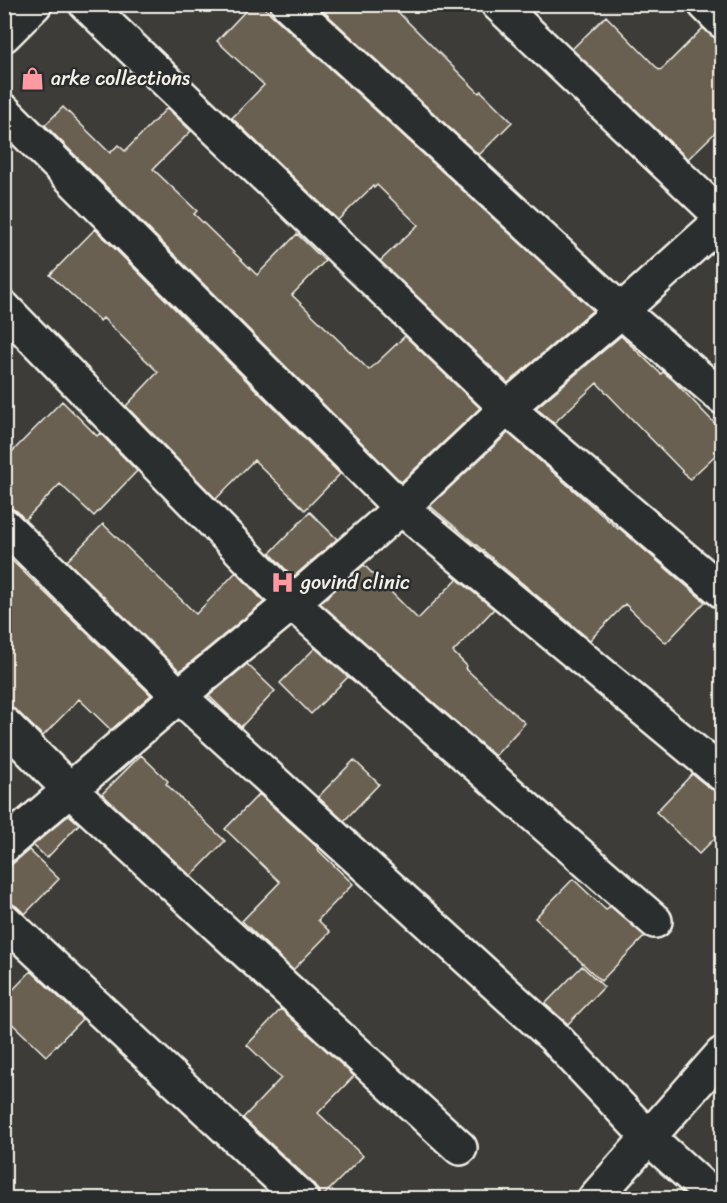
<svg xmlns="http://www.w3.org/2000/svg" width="727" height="1203" font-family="Sriracha,sans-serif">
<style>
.building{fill:#696051;stroke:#f4f1e8;stroke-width:1.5}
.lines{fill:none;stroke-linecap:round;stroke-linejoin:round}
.street-casing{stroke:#f4f1e8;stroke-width:38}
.secondary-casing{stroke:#f4f1e8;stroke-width:38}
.street{stroke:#2a2d2e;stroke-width:33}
.secondary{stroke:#2a2d2e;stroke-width:33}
.labels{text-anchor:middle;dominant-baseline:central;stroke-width:5;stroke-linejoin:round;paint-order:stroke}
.poi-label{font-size:20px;fill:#f4f1e8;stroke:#2a2d2e;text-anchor:start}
</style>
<rect width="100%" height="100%" fill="#3d3c38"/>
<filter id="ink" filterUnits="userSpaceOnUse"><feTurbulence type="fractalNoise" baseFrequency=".0167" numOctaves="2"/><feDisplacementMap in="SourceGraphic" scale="12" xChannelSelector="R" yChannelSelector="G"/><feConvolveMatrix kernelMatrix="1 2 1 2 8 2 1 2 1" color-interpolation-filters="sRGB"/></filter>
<g filter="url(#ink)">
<path class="building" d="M 252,4 L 260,4 L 593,310 L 508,383 L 380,261 L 418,225 L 377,185 L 374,188 L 373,186 L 338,220 L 232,118 L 264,85 L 217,41 Z
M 324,4 L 390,4 L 479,93 L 481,91 L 512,122 L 479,155 L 320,8 Z
M 606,16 L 659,70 L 662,69 L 703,28 L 723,43 L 723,125 L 688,159 L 572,49 Z
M 63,107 L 110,153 L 118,145 L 125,151 L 167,108 L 191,131 L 153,169 L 197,211 L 194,214 L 257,275 L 297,234 L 325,261 L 292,295 L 369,370 L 405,336 L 480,408 L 401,482 L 45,125 Z
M 95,229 L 340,474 L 305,510 L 254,460 L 216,499 L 126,406 L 158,372 L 103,318 L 100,321 L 50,275 Z
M 621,336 L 661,374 L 663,372 L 673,380 L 723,432 L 723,448 L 690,479 L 597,383 L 554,423 L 536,408 Z
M 62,401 L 97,436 L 100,433 L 137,471 L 94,516 L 60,484 L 25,520 L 17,511 L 4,507 L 4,460 Z
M 508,433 L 618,529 L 619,528 L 705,602 L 666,643 L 625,604 L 590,640 L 430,506 Z
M 310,512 L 337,539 L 293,577 L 270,553 Z
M 103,524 L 196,614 L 236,572 L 264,602 L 180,671 L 67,561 Z
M 4,553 L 151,695 L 111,730 L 79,699 L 43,736 L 17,711 L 4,706 Z
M 364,565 L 418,619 L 457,579 L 494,609 L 453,652 L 467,666 L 465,668 L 525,723 L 495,756 L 320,603 Z
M 315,648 L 348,677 L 311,714 L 280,683 Z
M 247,664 L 275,691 L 241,727 L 209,696 Z
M 141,755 L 168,781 L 166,784 L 225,841 L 191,876 L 102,794 Z
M 354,760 L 379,784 L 344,821 L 318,797 Z
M 692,774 L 711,789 L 723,792 L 723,830 L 699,854 L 656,812 Z
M 259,794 L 318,848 L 317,849 L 353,884 L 318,920 L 330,932 L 293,970 L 242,921 L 280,882 L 225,829 Z
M 69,815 L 79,824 L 47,858 L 33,845 Z
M 29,850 L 59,879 L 25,914 L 16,906 L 4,902 L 4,871 Z
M 573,879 L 606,910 L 610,906 L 645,936 L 601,981 L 535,918 Z
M 582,966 L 604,987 L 568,1024 L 545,1004 Z
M 31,971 L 82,1019 L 46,1056 L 4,1016 L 4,999 Z
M 281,1009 L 354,1076 L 318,1113 L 363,1156 L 321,1198 L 319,1198 L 319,1192 L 314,1184 L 243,1118 L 281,1078 L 247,1045 Z"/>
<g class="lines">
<defs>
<path id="street" d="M 86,4 L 507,408 L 722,591
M 288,4 L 621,311 L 722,397
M 498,4 L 722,217
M 705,4 L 722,21
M 4,111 L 401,508 L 722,774
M 4,308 L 292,603 L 655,921
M 4,525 L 179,696 L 553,1036 L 649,1138 L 715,1198
M 4,724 L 71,791 L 460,1148
M 4,846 L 179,696 L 292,603 L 401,508 L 507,408 L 621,311 L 722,220
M 4,920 L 301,1198
M 595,1198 L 722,1054"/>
<path id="secondary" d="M 4,35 L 35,4"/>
</defs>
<use href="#street" class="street-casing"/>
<use href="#secondary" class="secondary-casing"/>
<use href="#street" class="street"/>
<use href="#secondary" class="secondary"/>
</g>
</g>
<defs>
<symbol id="shop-bare" viewBox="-9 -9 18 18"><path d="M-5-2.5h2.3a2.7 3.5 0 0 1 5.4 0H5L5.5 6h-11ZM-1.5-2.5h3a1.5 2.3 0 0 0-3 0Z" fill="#ff9aa2" stroke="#2a2d2e" stroke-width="2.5" paint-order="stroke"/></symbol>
<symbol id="hospital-bare" viewBox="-9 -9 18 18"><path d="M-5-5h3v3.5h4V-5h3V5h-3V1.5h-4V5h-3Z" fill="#ff9aa2" stroke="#2a2d2e" stroke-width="2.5" paint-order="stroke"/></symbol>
</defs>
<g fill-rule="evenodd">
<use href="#shop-bare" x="16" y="62" width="33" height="33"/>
<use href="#hospital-bare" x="266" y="566" width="33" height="33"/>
</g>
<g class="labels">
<g class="poi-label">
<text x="51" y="78">arke collections</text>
<text x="301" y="582">govind clinic</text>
</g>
</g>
<rect width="727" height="1203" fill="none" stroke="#2a2d2e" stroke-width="24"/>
<rect x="12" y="12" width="703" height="1179" fill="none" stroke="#f4f1e8" stroke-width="2" filter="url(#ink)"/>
</svg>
